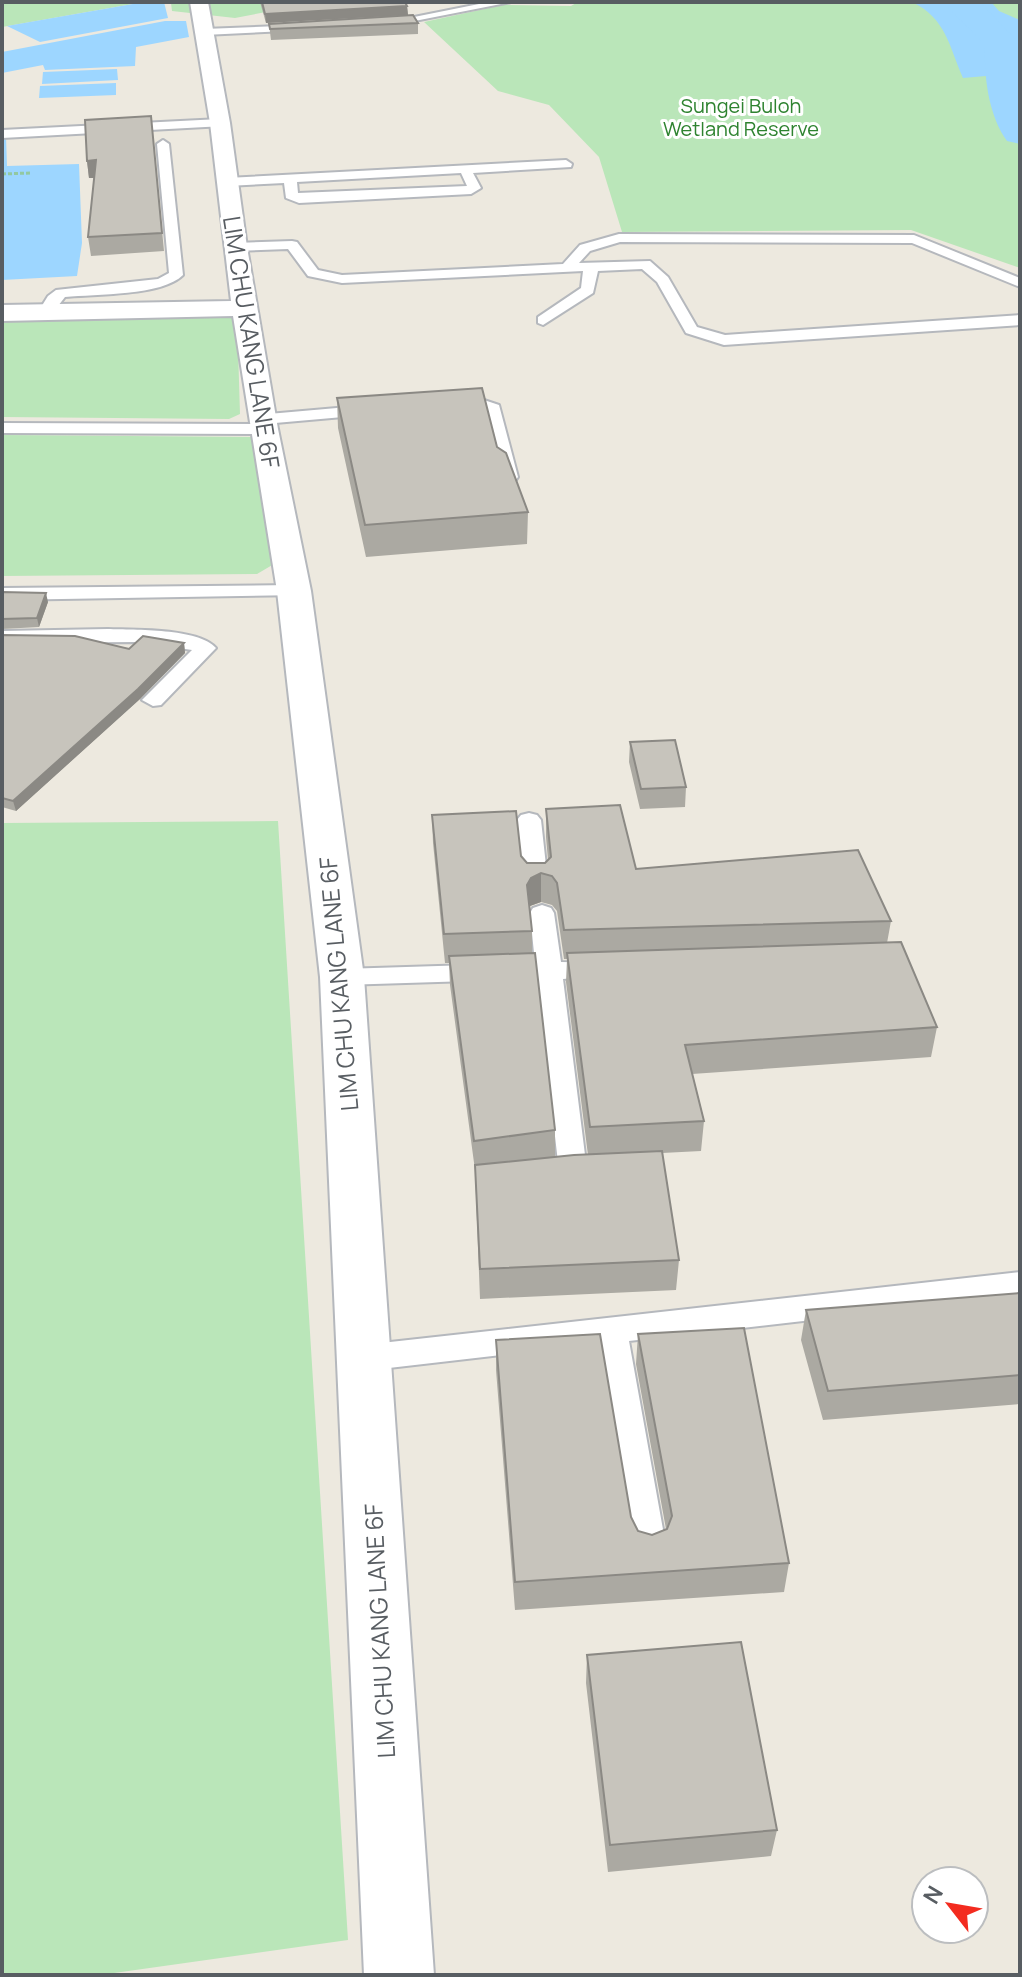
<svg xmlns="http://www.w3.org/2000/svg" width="1022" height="1977" font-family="Manrope,sans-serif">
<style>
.green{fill:#bae6b9}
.water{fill:#9dd6ff}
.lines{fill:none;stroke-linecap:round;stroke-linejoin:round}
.river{fill:#9dd6ff;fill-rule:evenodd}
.service-casing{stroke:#b5b8bd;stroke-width:4}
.minor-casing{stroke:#b5b8bd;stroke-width:4}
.path{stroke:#92c8a1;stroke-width:3;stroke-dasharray:4 2;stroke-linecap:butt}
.service{fill:#fff;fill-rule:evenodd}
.minor{fill:#fff;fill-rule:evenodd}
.wall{fill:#aba9a2;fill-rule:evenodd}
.shaded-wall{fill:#8b8984}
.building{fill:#c7c4bc;stroke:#8b8984;stroke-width:2}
.labels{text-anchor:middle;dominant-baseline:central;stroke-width:6;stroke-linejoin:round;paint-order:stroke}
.far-park-label{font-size:20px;fill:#2e8330;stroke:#fff}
.street-label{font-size:24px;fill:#585d62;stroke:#fff}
</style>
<rect width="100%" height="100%" fill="#ede9df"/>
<path class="green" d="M 2,2 L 144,2 L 2,27 Z
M 303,2 L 308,4 L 235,18 L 172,11 L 171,3 L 178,2 Z
M 578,2 L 1020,2 L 1020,268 L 911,230 L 622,232 L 599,157 L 549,105 L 498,91 L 424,22 L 503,5 L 571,6 Z
M 237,315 L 240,414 L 229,419 L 2,417 L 2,317 Z
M 2,435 L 263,437 L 274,564 L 257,574 L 2,576 Z
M 278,821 L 348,1940 L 100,1975 L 2,1975 L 2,823 Z"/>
<path class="water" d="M 144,2 L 164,2 L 168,18 L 40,42 L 7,26 Z
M 912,2 L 991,2 L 999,11 L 1020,20 L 1020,73 L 963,78 C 949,46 946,18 912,2 Z
M 165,21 L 186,21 L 189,37 L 136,47 L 135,66 L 45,70 L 43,65 L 2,73 L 2,52 Z
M 117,69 L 118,80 L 42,84 L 43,72 Z
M 116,83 L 116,95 L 39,98 L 40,86 Z
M 2,136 L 6,136 L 7,166 L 79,164 L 82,243 L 77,276 L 2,280 Z"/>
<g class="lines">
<path class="river" d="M 943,2 L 980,2 L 1019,43 L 1020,144 L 1007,141 C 988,114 984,76 985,45 Z"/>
<defs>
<path id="service" d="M 489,2 L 511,2 L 384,27 L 379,24 Z
M 304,25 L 308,26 L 308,30 L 204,35 L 199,32 L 204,29 Z
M 220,119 L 224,120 L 224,126 L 2,138 L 2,130 Z
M 163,140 L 169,144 L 183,275 C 162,296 96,294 65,297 L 51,315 L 41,315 L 38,312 L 48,296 L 56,290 L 158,279 L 169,273 L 157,144 Z
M 566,160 L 572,164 L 571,167 L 473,173 L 481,188 L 471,194 L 299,203 L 286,198 L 284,183 L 227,186 L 220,182 L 227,178 ZM 461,173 L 467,186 L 298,193 L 297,182 Z
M 619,234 L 914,235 L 1020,278 L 1020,287 L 912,243 L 620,242 L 590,251 L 579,263 L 650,261 L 668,277 L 697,327 L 725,335 L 1020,315 L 1020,325 L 724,345 L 686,333 L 657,282 L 642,269 L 598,271 L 593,293 L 543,325 L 538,323 L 538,317 L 581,288 L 583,271 L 342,283 L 308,276 L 288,249 L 235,251 L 228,247 L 235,243 L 292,241 L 297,242 L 318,270 L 342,275 L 563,264 L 580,245 Z
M 454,399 L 481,399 L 499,405 L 518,477 L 515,481 L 503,481 L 500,477 L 485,412 L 448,408 L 446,404 L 448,400 Z
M 371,405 L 377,406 L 379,410 L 377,414 L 264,424 L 273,429 L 264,434 L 2,433 L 2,423 L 262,424 L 255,419 L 257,415 Z
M 294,585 L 304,591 L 301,595 L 2,600 L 2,588 Z
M 108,629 C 134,630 199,628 216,648 L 161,705 L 153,706 L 142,700 L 192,650 L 137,642 L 2,643 L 2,631 Z
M 529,813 L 537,815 L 541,820 L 548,884 L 545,889 L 527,889 L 524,884 L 517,820 L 521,815 Z
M 542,905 L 551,908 L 554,913 L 561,962 L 611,963 L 615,969 L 611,975 L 563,979 L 587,1171 L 583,1178 L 573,1182 L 563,1178 L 559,1171 L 537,979 L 342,985 L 333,983 L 329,977 L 333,971 L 342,969 L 535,963 L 530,913 L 533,908 Z
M 1020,1272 L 1020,1296 L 629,1341 L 666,1546 L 661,1557 L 649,1561 L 637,1557 L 632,1546 L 598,1344 L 363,1371 L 352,1367 L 347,1358 L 352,1349 L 363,1345 Z"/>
<path id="minor" d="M 190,2 L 208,2 L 230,123 L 247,247 L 278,429 L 311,591 L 364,977 L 434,1975 L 364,1975 L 320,977 L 277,591 L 233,316 L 2,321 L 2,305 L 231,301 L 210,123 Z"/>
</defs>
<use href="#service" class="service-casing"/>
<use href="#minor" class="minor-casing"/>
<path class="path" d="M 2,174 L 30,173"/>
<use href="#service" class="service"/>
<use href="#minor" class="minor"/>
</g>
<path class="wall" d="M 260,2 L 405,2 L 407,6 L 408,15 L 266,23 Z
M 418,23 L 418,34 L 271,40 L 269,24 Z
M 151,116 L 164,251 L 91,256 L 88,237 L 94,178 L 89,178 L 87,161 Z
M 337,398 L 497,447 L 528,512 L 527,544 L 366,557 L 338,428 Z
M 2,592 L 48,602 L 39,627 L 2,629 Z
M 2,635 L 129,649 L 184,643 L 185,653 L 140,699 L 16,811 L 2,807 Z
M 630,742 L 686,787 L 685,807 L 640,809 L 629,762 Z
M 546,809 L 636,869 L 891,921 L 887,943 L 937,1027 L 931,1057 L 692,1074 L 704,1121 L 701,1151 L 662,1153 L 679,1260 L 676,1290 L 480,1299 L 475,1170 L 450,985 L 449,963 L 445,963 L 433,843 L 432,815 L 521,856 L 527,863 L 545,863 L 548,860 L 546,837 ZM 541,902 L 552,905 L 557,911 L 564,959 L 567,959 L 566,982 L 588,1155 L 555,1157 L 555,1130 L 532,953 L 532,931 L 530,908 L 530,906 Z
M 1020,1293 L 1020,1404 L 823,1420 L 801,1340 L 806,1310 Z
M 638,1334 L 789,1563 L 784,1592 L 515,1610 L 496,1370 L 496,1340 L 631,1517 L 638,1531 L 652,1535 L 666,1529 L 636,1364 Z
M 587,1655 L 777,1830 L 771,1856 L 608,1872 L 586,1683 Z"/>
<path class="shaded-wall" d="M 407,6 L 408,15 L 266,23 L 265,14 Z
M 96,160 L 99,178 L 89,178 L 87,161 Z
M 46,593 L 48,602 L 39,627 L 37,618 Z
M 184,643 L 185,653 L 140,699 L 16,811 L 13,801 Z
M 541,873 L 541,902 L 530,906 L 527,913 L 527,885 L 531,878 Z"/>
<path class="building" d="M 262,2 L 405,2 L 407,6 L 265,14 Z
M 413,15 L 418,23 L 270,29 L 269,24 Z
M 151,116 L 162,233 L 88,237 L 96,160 L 87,161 L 85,120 Z
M 482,388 L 497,447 L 506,453 L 528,512 L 365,525 L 337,398 Z
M 2,592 L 46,593 L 37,618 L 2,619 Z
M 2,635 L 75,636 L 129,649 L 143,636 L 184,643 L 138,689 L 13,801 L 2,798 Z
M 675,740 L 686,787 L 641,789 L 630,742 Z
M 620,805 L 636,869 L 858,850 L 891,921 L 564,930 L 557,883 L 552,876 L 541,873 L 531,878 L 527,885 L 532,931 L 444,934 L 432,815 L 516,811 L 521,856 L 527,863 L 545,863 L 551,857 L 546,809 Z
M 901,942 L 937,1027 L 685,1045 L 704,1121 L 590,1127 L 567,953 Z
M 535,953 L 555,1130 L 474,1141 L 449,956 Z
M 662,1151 L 679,1260 L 480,1269 L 475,1165 L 574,1155 Z
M 1020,1293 L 1020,1375 L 828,1391 L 806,1310 Z
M 744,1328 L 789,1563 L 515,1582 L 496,1340 L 600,1334 L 631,1517 L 638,1531 L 652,1535 L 667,1529 L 672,1516 L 638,1334 Z
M 741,1642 L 777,1830 L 610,1845 L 587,1655 Z"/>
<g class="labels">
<g class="far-park-label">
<text x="741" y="105">Sungei Buloh<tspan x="741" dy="23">Wetland Reserve</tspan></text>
</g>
<g class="street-label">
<text transform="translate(252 342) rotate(81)">LIM CHU KANG LANE 6F</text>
<text transform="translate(338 984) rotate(-95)">LIM CHU KANG LANE 6F</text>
<text transform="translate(379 1631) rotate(-93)">LIM CHU KANG LANE 6F</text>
</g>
</g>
<rect width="1022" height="1977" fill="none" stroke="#585d62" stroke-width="8"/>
<g transform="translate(950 1905) rotate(301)"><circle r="38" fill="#ffffff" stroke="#bcbec0" stroke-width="2"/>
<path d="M0-6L14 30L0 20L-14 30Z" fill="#f32b1f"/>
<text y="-12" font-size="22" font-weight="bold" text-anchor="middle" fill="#585d62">N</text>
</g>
</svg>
